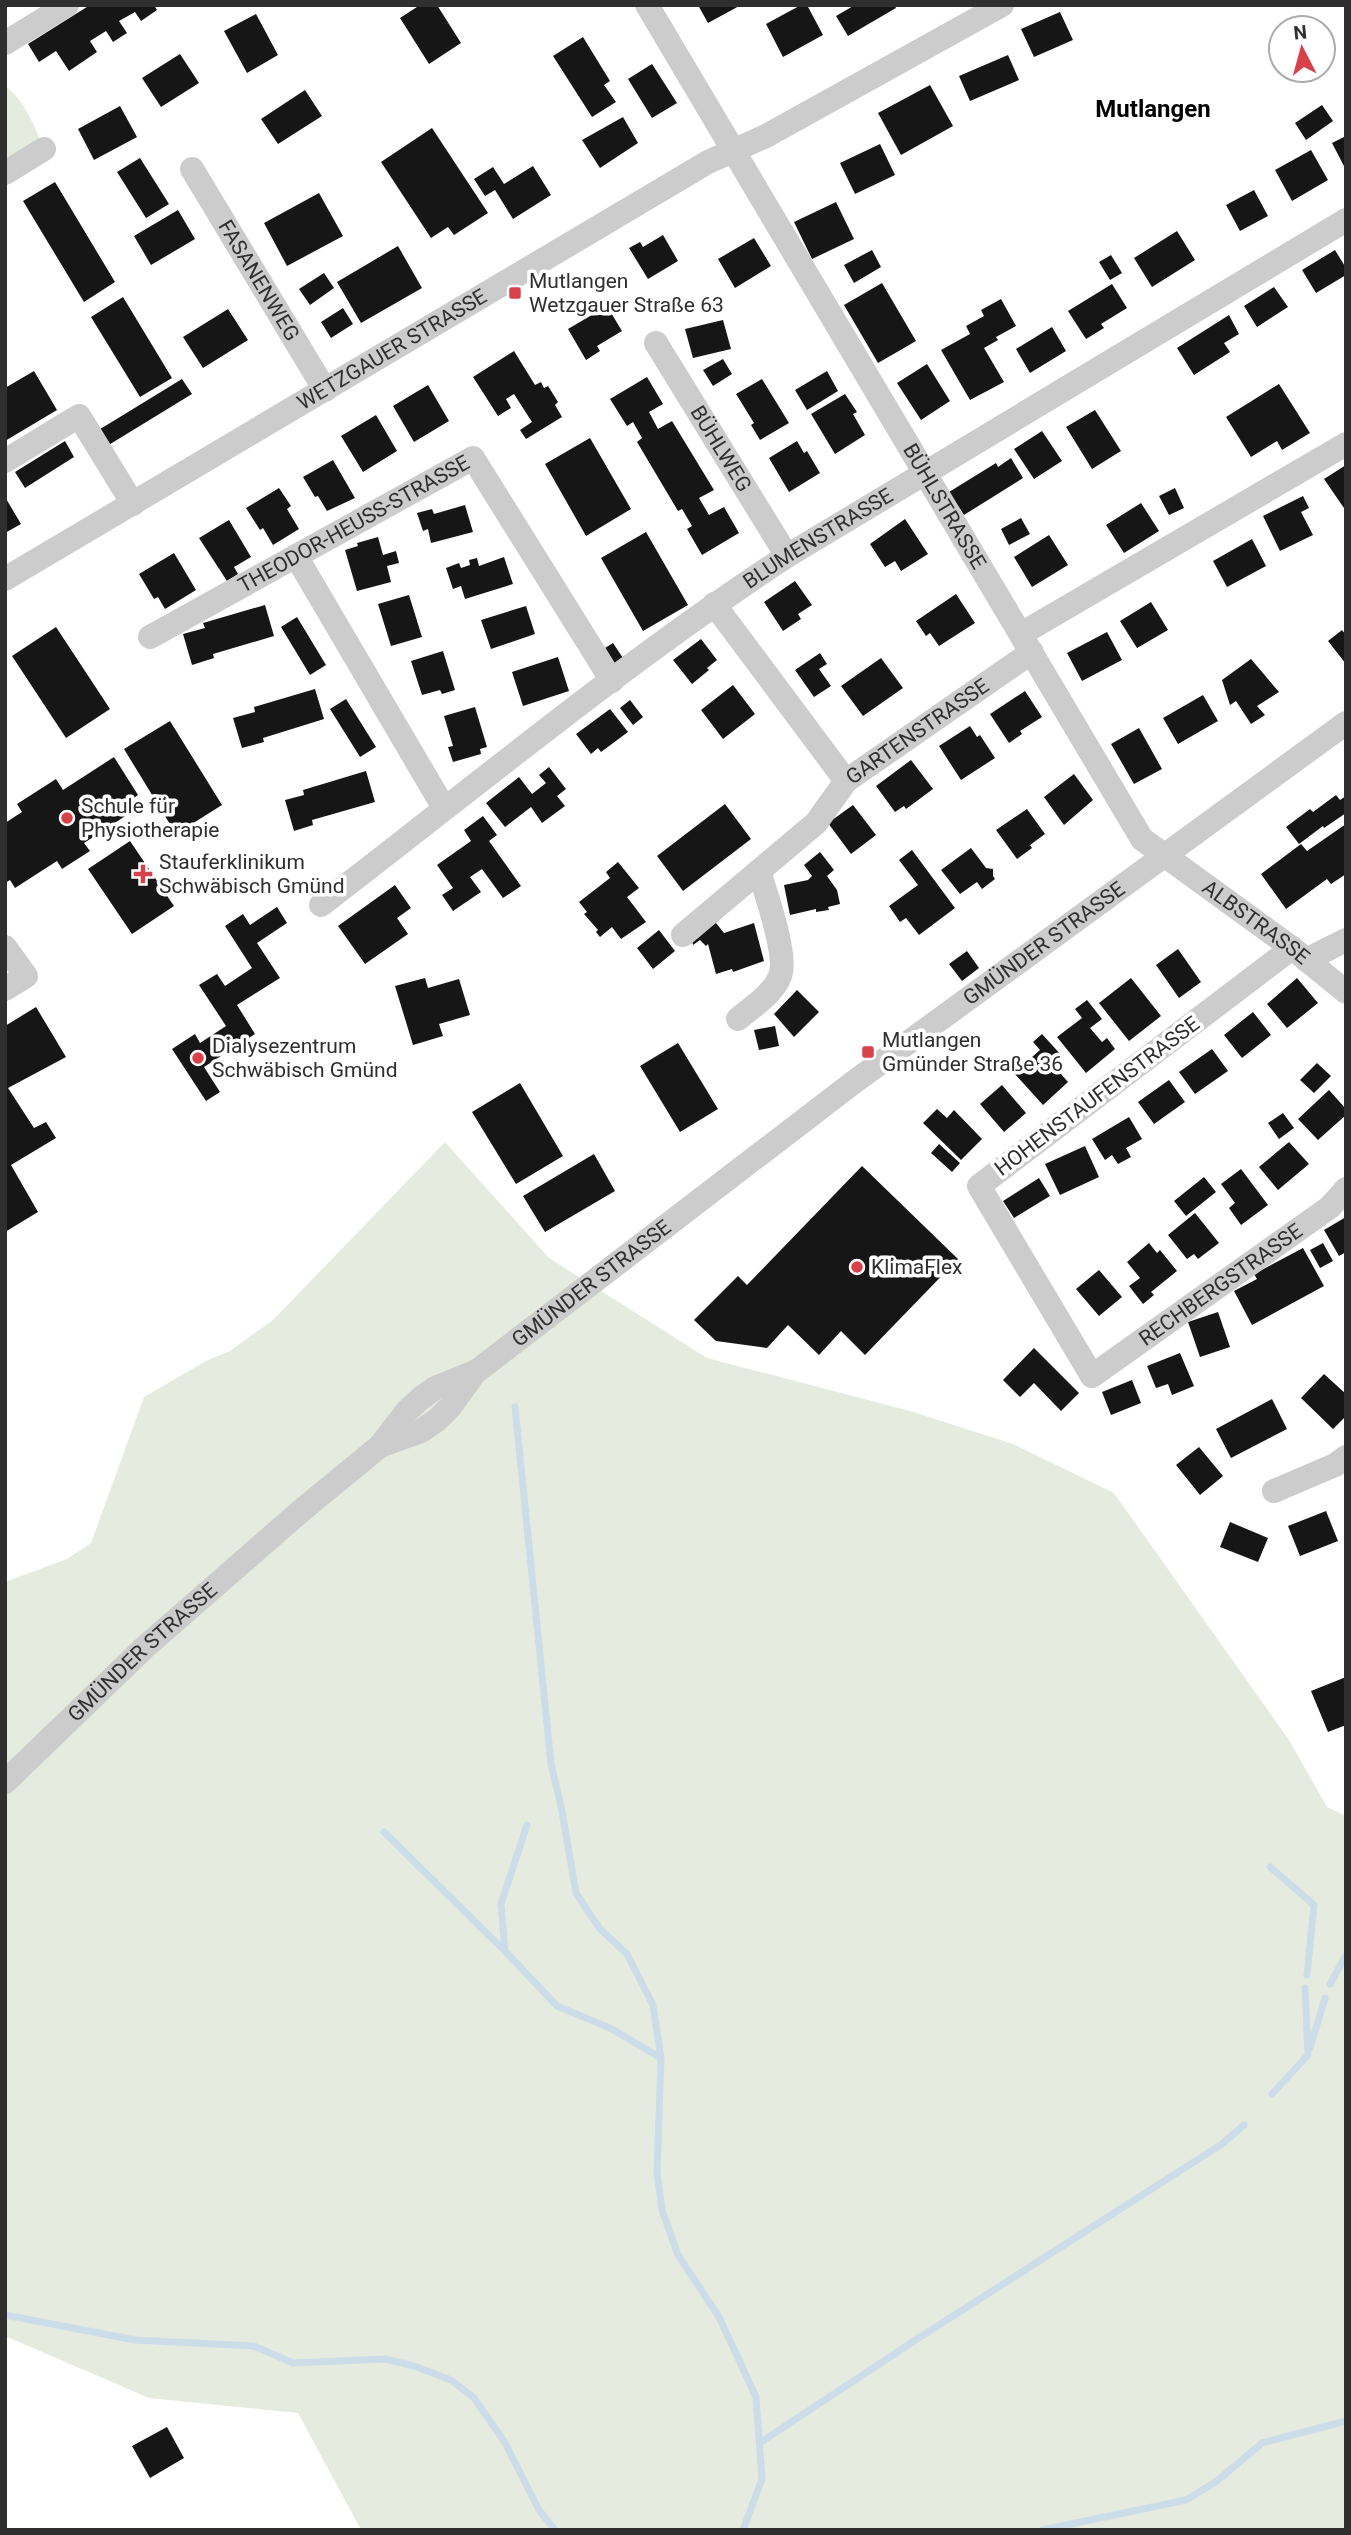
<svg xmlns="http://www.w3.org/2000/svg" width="1351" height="2535" font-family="Roboto,sans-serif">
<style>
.green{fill:#e5ebde}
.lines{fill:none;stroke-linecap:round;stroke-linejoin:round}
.stream{stroke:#ccdde9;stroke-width:7}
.building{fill:#161616}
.minor{stroke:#ccc;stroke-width:24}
.poi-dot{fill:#d74149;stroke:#fff;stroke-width:2.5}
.labels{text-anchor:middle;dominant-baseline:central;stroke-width:7;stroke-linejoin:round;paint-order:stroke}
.street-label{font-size:21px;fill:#2f2f2f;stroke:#fff}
.poi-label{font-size:21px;fill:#2f2f2f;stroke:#fff;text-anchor:start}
.quarter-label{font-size:24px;font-weight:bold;fill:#000;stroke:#fff}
</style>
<rect width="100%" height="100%" fill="#fff"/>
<path class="green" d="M 5,86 C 26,102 34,126 44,149 L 5,173 Z
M 445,1142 L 549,1258 L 707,1358 L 910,1411 L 1013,1444 L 1114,1493 L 1289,1740 L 1327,1807 L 1346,1816 L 1346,2530 L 361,2530 L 298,2413 L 149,2398 L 5,2336 L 5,1582 L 67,1559 L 91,1543 L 144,1397 L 206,1361 L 230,1351 L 273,1320 Z"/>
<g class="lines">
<path class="stream" d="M 515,1407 L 551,1764 L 561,1806 L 576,1893 L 600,1929 L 627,1954 L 653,2005 L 661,2058 L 657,2173 L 662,2210 L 678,2255 L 719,2317 L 756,2397 L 762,2479 L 743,2530
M 384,1832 L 505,1951 L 557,2006 L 610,2028 L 661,2058
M 1270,1867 L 1314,1905 L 1307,1975
M 505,1951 L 501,1904 L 527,1825
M 1330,1984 L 1346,1955
M 1310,2048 L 1325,1998
M 1272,2094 L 1308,2055 L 1305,1988
M 5,2315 L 135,2340 L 254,2346 L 293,2363 L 385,2359 L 414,2366 L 451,2380 L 474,2398 L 504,2441 L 539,2510 L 555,2530
M 761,2442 L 914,2341 L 1222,2144 L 1244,2125
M 1042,2530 L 1186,2500 L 1217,2481 L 1262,2443 L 1346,2421"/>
</g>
<path class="building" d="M 90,5 L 154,5 L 157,10 L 141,21 L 135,12 L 119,21 L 127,33 L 113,42 L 106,31 L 90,41 L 97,52 L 69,71 L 56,51 L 39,62 L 28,44 Z
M 420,5 L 437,5 L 461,43 L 429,64 L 400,18 Z
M 698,5 L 741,5 L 708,23 Z
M 801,5 L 807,5 L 823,35 L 783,57 L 766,24 Z
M 855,5 L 895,5 L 896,8 L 848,36 L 836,16 Z
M 1060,12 L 1073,40 L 1034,57 L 1021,29 Z
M 256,14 L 278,55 L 247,73 L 224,31 Z
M 583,37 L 610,81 L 604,85 L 616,102 L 592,117 L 553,56 Z
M 180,54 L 199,83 L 161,107 L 142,78 Z
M 1008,55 L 1019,80 L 970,101 L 959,76 Z
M 652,64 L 677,103 L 652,118 L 628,79 Z
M 930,85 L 953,126 L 901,155 L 878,113 Z
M 305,90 L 322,116 L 278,144 L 261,119 Z
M 1322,105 L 1333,121 L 1306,140 L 1295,123 Z
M 120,106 L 137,137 L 94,160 L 78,129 Z
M 623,117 L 638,143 L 600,168 L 582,140 Z
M 432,128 L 488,213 L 454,235 L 448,227 L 431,238 L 381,162 Z
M 1346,136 L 1346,170 L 1332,143 Z
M 880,144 L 895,175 L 855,194 L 840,163 Z
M 1311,150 L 1328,180 L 1292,201 L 1275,170 Z
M 140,158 L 169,204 L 146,218 L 117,172 Z
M 533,166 L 551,195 L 513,219 L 495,190 L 485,196 L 474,179 L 493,167 L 504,184 Z
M 55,182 L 115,282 L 84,302 L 23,201 Z
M 1254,190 L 1268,216 L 1240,231 L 1226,205 Z
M 319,193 L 343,236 L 287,266 L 264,223 Z
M 836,202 L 854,239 L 812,259 L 794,222 Z
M 178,210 L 195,239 L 151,265 L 134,236 Z
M 1177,231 L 1195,260 L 1152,287 L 1134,258 Z
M 663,235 L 678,261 L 648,279 L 629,248 L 640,242 L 643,247 Z
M 754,238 L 771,266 L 735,288 L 718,259 Z
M 398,246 L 422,288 L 361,323 L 337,282 Z
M 872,250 L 881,267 L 854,283 L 844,265 Z
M 1335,250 L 1346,268 L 1346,275 L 1316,293 L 1302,270 Z
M 1111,255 L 1122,273 L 1110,280 L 1099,262 Z
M 324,273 L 334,288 L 310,305 L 299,289 Z
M 882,283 L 916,341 L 878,363 L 844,305 Z
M 1112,284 L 1127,308 L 1101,324 L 1104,328 L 1086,339 L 1068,311 Z
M 1274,287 L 1288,307 L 1257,327 L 1244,306 Z
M 123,297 L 172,378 L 140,397 L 91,317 Z
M 1001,299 L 1016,326 L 996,337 L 998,340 L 984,348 L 1004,382 L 970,400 L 941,350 L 970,334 L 966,326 L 984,316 L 981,310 Z
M 607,306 L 622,331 L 597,346 L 600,351 L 586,360 L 568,329 Z
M 343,308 L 353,324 L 331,338 L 321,322 Z
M 228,309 L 248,340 L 203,368 L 183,337 Z
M 1229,315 L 1239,334 L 1224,343 L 1230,352 L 1194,375 L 1177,348 Z
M 723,320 L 731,349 L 693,358 L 685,329 Z
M 1052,327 L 1066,351 L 1030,373 L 1016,349 Z
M 514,351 L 535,385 L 541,382 L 544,388 L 548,386 L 558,402 L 555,405 L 562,417 L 526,439 L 520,430 L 532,422 L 514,394 L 506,399 L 511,408 L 498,416 L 473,377 Z
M 723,359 L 732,374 L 713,386 L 703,370 Z
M 927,364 L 950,401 L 921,420 L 897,383 Z
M 34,371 L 57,410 L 5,441 L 5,388 Z
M 827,371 L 838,391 L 807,410 L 795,390 Z
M 647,377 L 663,404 L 649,412 L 658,429 L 672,421 L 714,490 L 699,498 L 709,515 L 724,507 L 739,533 L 702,555 L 687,529 L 692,526 L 682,509 L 678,511 L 637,442 L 642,438 L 633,422 L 627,426 L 610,399 Z
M 182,379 L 192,394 L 107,446 L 97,431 Z
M 762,379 L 789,423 L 760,440 L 751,425 L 754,423 L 736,394 Z
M 1279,384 L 1310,433 L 1282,450 L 1277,441 L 1251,457 L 1226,417 Z
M 428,385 L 449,421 L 414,442 L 393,406 Z
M 845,394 L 857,412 L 853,414 L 865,435 L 835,454 L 811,414 Z
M 1095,410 L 1121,451 L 1092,469 L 1066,427 Z
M 376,415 L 397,451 L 363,472 L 341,436 Z
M 1042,431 L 1062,461 L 1034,479 L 1014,449 Z
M 590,438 L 631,509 L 586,536 L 545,464 Z
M 65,441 L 74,457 L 25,488 L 15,472 Z
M 797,441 L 804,453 L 807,451 L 820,473 L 789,492 L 769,458 Z
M 1011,458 L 1023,478 L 964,515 L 949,492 L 996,463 L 998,467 Z
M 333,460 L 355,498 L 327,511 L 318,496 L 315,497 L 303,477 Z
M 1346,465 L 1346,511 L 1324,479 Z
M 279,488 L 291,506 L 287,509 L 299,529 L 273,545 L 263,528 L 260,530 L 246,508 Z
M 1175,488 L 1184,508 L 1169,515 L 1159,496 Z
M 1303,496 L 1309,508 L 1301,512 L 1313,535 L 1280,551 L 1263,516 Z
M 5,497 L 21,524 L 5,533 Z
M 1141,503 L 1159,531 L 1124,553 L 1106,525 Z
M 465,505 L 473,532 L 431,543 L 428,529 L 423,531 L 417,513 L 432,509 L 434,514 Z
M 1021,518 L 1030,534 L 1009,545 L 1001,529 Z
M 905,519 L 928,554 L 901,571 L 895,561 L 885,567 L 870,544 Z
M 229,520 L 251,557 L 234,567 L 238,574 L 227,581 L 199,538 Z
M 646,532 L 688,605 L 643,631 L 601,558 Z
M 1049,535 L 1068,565 L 1032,587 L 1014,557 Z
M 378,537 L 383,555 L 396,551 L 399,563 L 387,566 L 391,582 L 357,591 L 345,550 L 358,546 L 357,543 Z
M 1252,539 L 1266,566 L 1227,587 L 1213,561 Z
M 174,553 L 196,590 L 165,609 L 158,597 L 154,599 L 139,574 Z
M 504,557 L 513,584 L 465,599 L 461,586 L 453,589 L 446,568 L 459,563 L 461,568 L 470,565 L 469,560 L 477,558 L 479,566 Z
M 795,581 L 812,605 L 798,614 L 801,619 L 783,631 L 764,602 Z
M 956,594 L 975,623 L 939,646 L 930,633 L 926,636 L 916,621 Z
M 409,595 L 422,637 L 391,646 L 378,604 Z
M 1151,602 L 1168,630 L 1137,648 L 1120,621 Z
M 265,605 L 274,636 L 213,654 L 214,658 L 192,665 L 183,634 L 205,628 L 203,623 Z
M 526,606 L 535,634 L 491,649 L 481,620 Z
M 297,617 L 326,665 L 310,675 L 281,627 Z
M 56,627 L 110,709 L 66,738 L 12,656 Z
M 1342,630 L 1346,635 L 1346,664 L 1328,641 Z
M 1107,632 L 1122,660 L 1082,681 L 1067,653 Z
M 701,639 L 717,660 L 707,668 L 709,670 L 692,684 L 673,660 Z
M 613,643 L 623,658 L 615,664 L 605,648 Z
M 443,651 L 455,690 L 442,694 L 440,690 L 422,695 L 411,661 Z
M 820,653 L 827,664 L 819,669 L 831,686 L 814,697 L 795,670 Z
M 558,657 L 569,691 L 523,706 L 512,672 Z
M 881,658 L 903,688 L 863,716 L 841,686 Z
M 1251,659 L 1279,692 L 1257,706 L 1265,715 L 1251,724 L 1236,701 L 1230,705 L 1222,680 Z
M 733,685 L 755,714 L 723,739 L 701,710 Z
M 315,689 L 324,719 L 263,738 L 264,742 L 242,748 L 233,718 L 255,712 L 254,707 Z
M 1025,691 L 1042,717 L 1020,731 L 1022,734 L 1009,743 L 990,714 Z
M 1203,695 L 1218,721 L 1178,744 L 1163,718 Z
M 346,699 L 376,747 L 360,757 L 330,709 Z
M 630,700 L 643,717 L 633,725 L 620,708 Z
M 475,707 L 487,747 L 480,749 L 481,754 L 453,762 L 448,747 L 453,746 L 444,716 Z
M 610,709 L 628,732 L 601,752 L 598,748 L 591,754 L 576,734 Z
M 170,721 L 222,805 L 176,834 L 124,749 Z
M 970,726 L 977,737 L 980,735 L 995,758 L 961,780 L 939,746 Z
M 1139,728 L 1162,769 L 1134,784 L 1111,744 Z
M 114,757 L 138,795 L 124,805 L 130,813 L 84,843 L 90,851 L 62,869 L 57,861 L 15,888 L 10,880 L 5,883 L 5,823 L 22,812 L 17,804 L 56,779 L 63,790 Z
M 911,760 L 933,789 L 906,809 L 904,806 L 895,812 L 876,786 Z
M 549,767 L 566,789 L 557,796 L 565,806 L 542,823 L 531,807 L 505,827 L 486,803 L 519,777 L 532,794 L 546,783 L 539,775 Z
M 366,771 L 375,802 L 312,820 L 313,825 L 294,831 L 285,800 L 304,795 L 303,790 Z
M 1074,774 L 1093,800 L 1064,825 L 1044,797 Z
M 1336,795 L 1340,800 L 1346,796 L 1346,813 L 1324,828 L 1323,826 L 1299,844 L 1286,827 L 1310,809 L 1313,812 Z
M 725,804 L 751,839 L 683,891 L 657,856 Z
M 853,805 L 876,835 L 851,854 L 828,823 Z
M 1027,809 L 1045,834 L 1030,845 L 1032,848 L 1017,859 L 996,830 Z
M 483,816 L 497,835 L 489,841 L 521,886 L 503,898 L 482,869 L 470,877 L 481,892 L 453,911 L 442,895 L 453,888 L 437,865 L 471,841 L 464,830 Z
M 1346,824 L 1346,874 L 1331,884 L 1327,879 L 1286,909 L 1261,874 L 1301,844 L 1307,851 Z
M 130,841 L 174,906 L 132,934 L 88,869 Z
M 971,848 L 986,868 L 993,869 L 993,876 L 995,879 L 982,889 L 977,882 L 960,894 L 941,870 Z
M 912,850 L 955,908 L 919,935 L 906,918 L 900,922 L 889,906 L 918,885 L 899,860 Z
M 820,852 L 834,870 L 827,876 L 837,890 L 840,904 L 828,907 L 829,910 L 816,912 L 816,909 L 790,915 L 784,885 L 808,880 L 812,876 L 804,865 Z
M 618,862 L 639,888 L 627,897 L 646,922 L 621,939 L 612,927 L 600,937 L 596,932 L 598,930 L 584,914 L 587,912 L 579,902 L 610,878 L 606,872 Z
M 395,885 L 411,908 L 397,918 L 408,934 L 365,964 L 338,926 Z
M 277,907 L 287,923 L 257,943 L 280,978 L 237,1005 L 255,1034 L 204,1067 L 220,1092 L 206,1101 L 172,1049 L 195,1034 L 200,1043 L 226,1026 L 199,985 L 217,974 L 225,986 L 252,968 L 225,926 L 243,914 L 250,925 Z
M 712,918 L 724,933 L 754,923 L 764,961 L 733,972 L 732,969 L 716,974 L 708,944 L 706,946 L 700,940 L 693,945 L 691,935 Z
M 659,930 L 675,951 L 653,969 L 637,948 Z
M 1178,949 L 1201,982 L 1179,998 L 1156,965 Z
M 967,951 L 979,968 L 962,981 L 949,964 Z
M 425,978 L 428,988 L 459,979 L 470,1015 L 439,1024 L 443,1036 L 413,1045 L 395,986 Z
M 1131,978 L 1161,1016 L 1129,1041 L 1099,1003 Z
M 1297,978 L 1318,1003 L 1287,1028 L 1267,1004 Z
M 797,990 L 819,1012 L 794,1037 L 774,1014 Z
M 1087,1000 L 1102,1019 L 1090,1028 L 1102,1042 L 1107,1038 L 1115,1049 L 1086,1073 L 1057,1037 L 1082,1018 L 1075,1009 Z
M 36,1007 L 66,1057 L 8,1088 L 34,1128 L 46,1122 L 56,1138 L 11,1165 L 38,1212 L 5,1232 L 5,1026 Z
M 1253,1012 L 1271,1035 L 1242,1058 L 1224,1035 Z
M 775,1026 L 779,1046 L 759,1050 L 754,1030 Z
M 1042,1034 L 1063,1057 L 1054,1066 L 1068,1082 L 1043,1105 L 1014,1073 L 1040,1050 L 1033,1042 Z
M 678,1043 L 718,1109 L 680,1132 L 640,1066 Z
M 1212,1049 L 1228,1071 L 1195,1094 L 1179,1072 Z
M 1317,1063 L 1331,1076 L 1314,1093 L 1300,1080 Z
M 1169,1080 L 1185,1102 L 1154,1124 L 1138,1102 Z
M 520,1083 L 563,1156 L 516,1184 L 472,1112 Z
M 1002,1085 L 1026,1113 L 1004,1132 L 980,1104 Z
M 1329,1090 L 1346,1109 L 1346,1115 L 1318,1140 L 1298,1119 Z
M 937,1109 L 947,1118 L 954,1110 L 982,1139 L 961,1160 L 923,1123 Z
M 1283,1113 L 1294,1128 L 1279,1139 L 1268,1123 Z
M 1129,1117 L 1142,1139 L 1126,1148 L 1131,1157 L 1118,1164 L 1112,1155 L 1105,1160 L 1092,1139 Z
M 1289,1142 L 1309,1164 L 1278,1190 L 1259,1167 Z
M 939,1144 L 960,1163 L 952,1172 L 931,1153 Z
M 1085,1146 L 1099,1177 L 1060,1195 L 1045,1164 Z
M 594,1154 L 615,1191 L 545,1232 L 523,1196 Z
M 862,1166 L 958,1259 L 865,1355 L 841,1331 L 819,1355 L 788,1325 L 767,1348 L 716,1341 L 694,1320 L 738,1276 L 747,1285 Z
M 1241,1169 L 1268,1205 L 1241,1225 L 1229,1208 L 1235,1203 L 1221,1184 Z
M 1204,1177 L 1216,1192 L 1186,1216 L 1174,1201 Z
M 1039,1178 L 1050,1196 L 1014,1218 L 1003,1201 Z
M 1195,1213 L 1219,1243 L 1198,1259 L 1194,1254 L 1187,1259 L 1168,1235 Z
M 1346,1217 L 1346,1252 L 1339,1256 L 1324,1230 Z
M 1149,1243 L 1157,1253 L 1160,1250 L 1177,1271 L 1151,1292 L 1154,1295 L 1143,1304 L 1129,1286 L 1140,1278 L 1127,1262 Z
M 1323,1243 L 1333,1261 L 1320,1268 L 1310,1250 Z
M 1303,1248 L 1324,1286 L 1252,1325 L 1234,1291 L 1257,1279 L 1254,1274 Z
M 1099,1270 L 1122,1297 L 1099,1316 L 1076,1289 Z
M 1218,1312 L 1230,1347 L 1200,1357 L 1188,1322 Z
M 1034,1348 L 1079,1393 L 1061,1411 L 1034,1383 L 1020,1397 L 1003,1380 Z
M 1180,1353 L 1194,1386 L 1172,1395 L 1168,1384 L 1156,1388 L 1147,1366 Z
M 1324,1374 L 1346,1394 L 1346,1416 L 1333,1429 L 1301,1398 Z
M 1132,1380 L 1141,1403 L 1111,1415 L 1102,1392 Z
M 1272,1399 L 1287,1429 L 1231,1458 L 1216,1429 Z
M 1199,1447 L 1223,1476 L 1200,1495 L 1176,1465 Z
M 1326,1511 L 1338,1541 L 1300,1556 L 1288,1526 Z
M 1230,1522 L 1268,1538 L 1258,1562 L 1220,1547 Z
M 1346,1677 L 1346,1725 L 1328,1732 L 1311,1691 Z
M 167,2427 L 184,2458 L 150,2478 L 132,2446 Z"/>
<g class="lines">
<g class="minor">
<path id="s1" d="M 647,5 L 1142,839 L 1292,948 L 1346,992"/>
<path d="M 5,43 L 67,5"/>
<path id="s2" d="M 192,169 L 325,390"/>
<path d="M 5,173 L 44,149"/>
<path id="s3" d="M 656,343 L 787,556"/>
<path d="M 5,461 L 79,416 L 133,504"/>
<path d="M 296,556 L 444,808"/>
<path id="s4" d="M 5,579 L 708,162 L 766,136 L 1002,5"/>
<path d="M 714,604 L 846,781"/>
<path d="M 1021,634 L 1346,444"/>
<path id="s5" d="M 150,637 L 473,458 L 612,681"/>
<path id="s6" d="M 321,905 C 475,787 625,662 787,556 L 1346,220"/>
<path d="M 683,935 L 759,871"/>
<path d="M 5,947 L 26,976 L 5,989"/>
<path id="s7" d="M 1292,948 L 979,1186 L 1092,1376 L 1330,1207 L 1346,1189"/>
<path d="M 1306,960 L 1346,940"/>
<path id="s8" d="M 738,1019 C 752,1007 774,993 780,976 C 788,956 766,894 759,871 L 816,823 L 846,781 L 1032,652"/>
<path id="s9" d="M 380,1446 L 407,1411 L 420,1399 L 435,1388 L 477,1371 L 854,1082 L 1346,723"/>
<path d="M 1274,1491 L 1335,1465 L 1346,1457"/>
<path id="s10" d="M 5,1782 L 144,1648 L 302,1510 L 380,1446 L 421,1431 L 437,1420 L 450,1407 L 476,1371"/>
</g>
</g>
<g class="poi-dot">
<rect x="508" y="286" width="14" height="14" rx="3.5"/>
<circle cx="67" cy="818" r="7"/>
<path d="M139.5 863.5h7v7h7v7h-7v7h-7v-7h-7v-7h7z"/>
<rect x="861" y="1045" width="14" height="14" rx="3.5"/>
<circle cx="198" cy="1058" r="7"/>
<circle cx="857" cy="1267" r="7"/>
</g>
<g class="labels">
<g class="street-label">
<text stroke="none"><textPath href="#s2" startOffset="130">FASANENWEG</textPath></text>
<text stroke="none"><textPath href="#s4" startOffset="450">WETZGAUER STRASSE</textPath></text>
<text stroke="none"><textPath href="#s3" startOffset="124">BÜHLWEG</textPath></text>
<text stroke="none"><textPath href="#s1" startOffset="583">BÜHLSTRASSE</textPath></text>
<text stroke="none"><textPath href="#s5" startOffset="233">THEODOR-HEUSS-STRASSE</textPath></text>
<text stroke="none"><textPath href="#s6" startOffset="618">BLUMENSTRASSE</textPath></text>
<text stroke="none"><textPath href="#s8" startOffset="382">GARTENSTRASSE</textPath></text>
<text stroke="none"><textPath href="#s1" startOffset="1111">ALBSTRASSE</textPath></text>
<text stroke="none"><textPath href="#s9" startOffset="836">GMÜNDER STRASSE</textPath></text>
<text transform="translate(1097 1096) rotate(-37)">HOHENSTAUFENSTRASSE</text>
<text stroke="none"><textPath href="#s9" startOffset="270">GMÜNDER STRASSE</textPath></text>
<text stroke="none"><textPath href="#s7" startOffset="772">RECHBERGSTRASSE</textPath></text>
<text stroke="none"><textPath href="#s10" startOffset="189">GMÜNDER STRASSE</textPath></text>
</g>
<g class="poi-label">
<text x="529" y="281">Mutlangen<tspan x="529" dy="24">Wetzgauer Straße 63</tspan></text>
<text x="81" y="806">Schule für<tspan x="81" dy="24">Physiotherapie</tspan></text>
<text x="159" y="862">Stauferklinikum<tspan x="159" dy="24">Schwäbisch Gmünd</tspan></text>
<text x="882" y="1040">Mutlangen<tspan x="882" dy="24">Gmünder Straße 36</tspan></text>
<text x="212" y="1046">Dialysezentrum<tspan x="212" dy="24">Schwäbisch Gmünd</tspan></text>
<text x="871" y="1267">KlimaFlex</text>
</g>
<g class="quarter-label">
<text x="1153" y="109">Mutlangen</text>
</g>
</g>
<rect width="1351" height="2535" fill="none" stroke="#2f2f2f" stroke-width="14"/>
<g transform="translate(1302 49) rotate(354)"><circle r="33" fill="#ffffff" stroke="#acacac" stroke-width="2"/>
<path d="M0-5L12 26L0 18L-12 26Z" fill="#d74149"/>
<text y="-10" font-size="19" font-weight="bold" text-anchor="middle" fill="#2f2f2f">N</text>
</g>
</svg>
